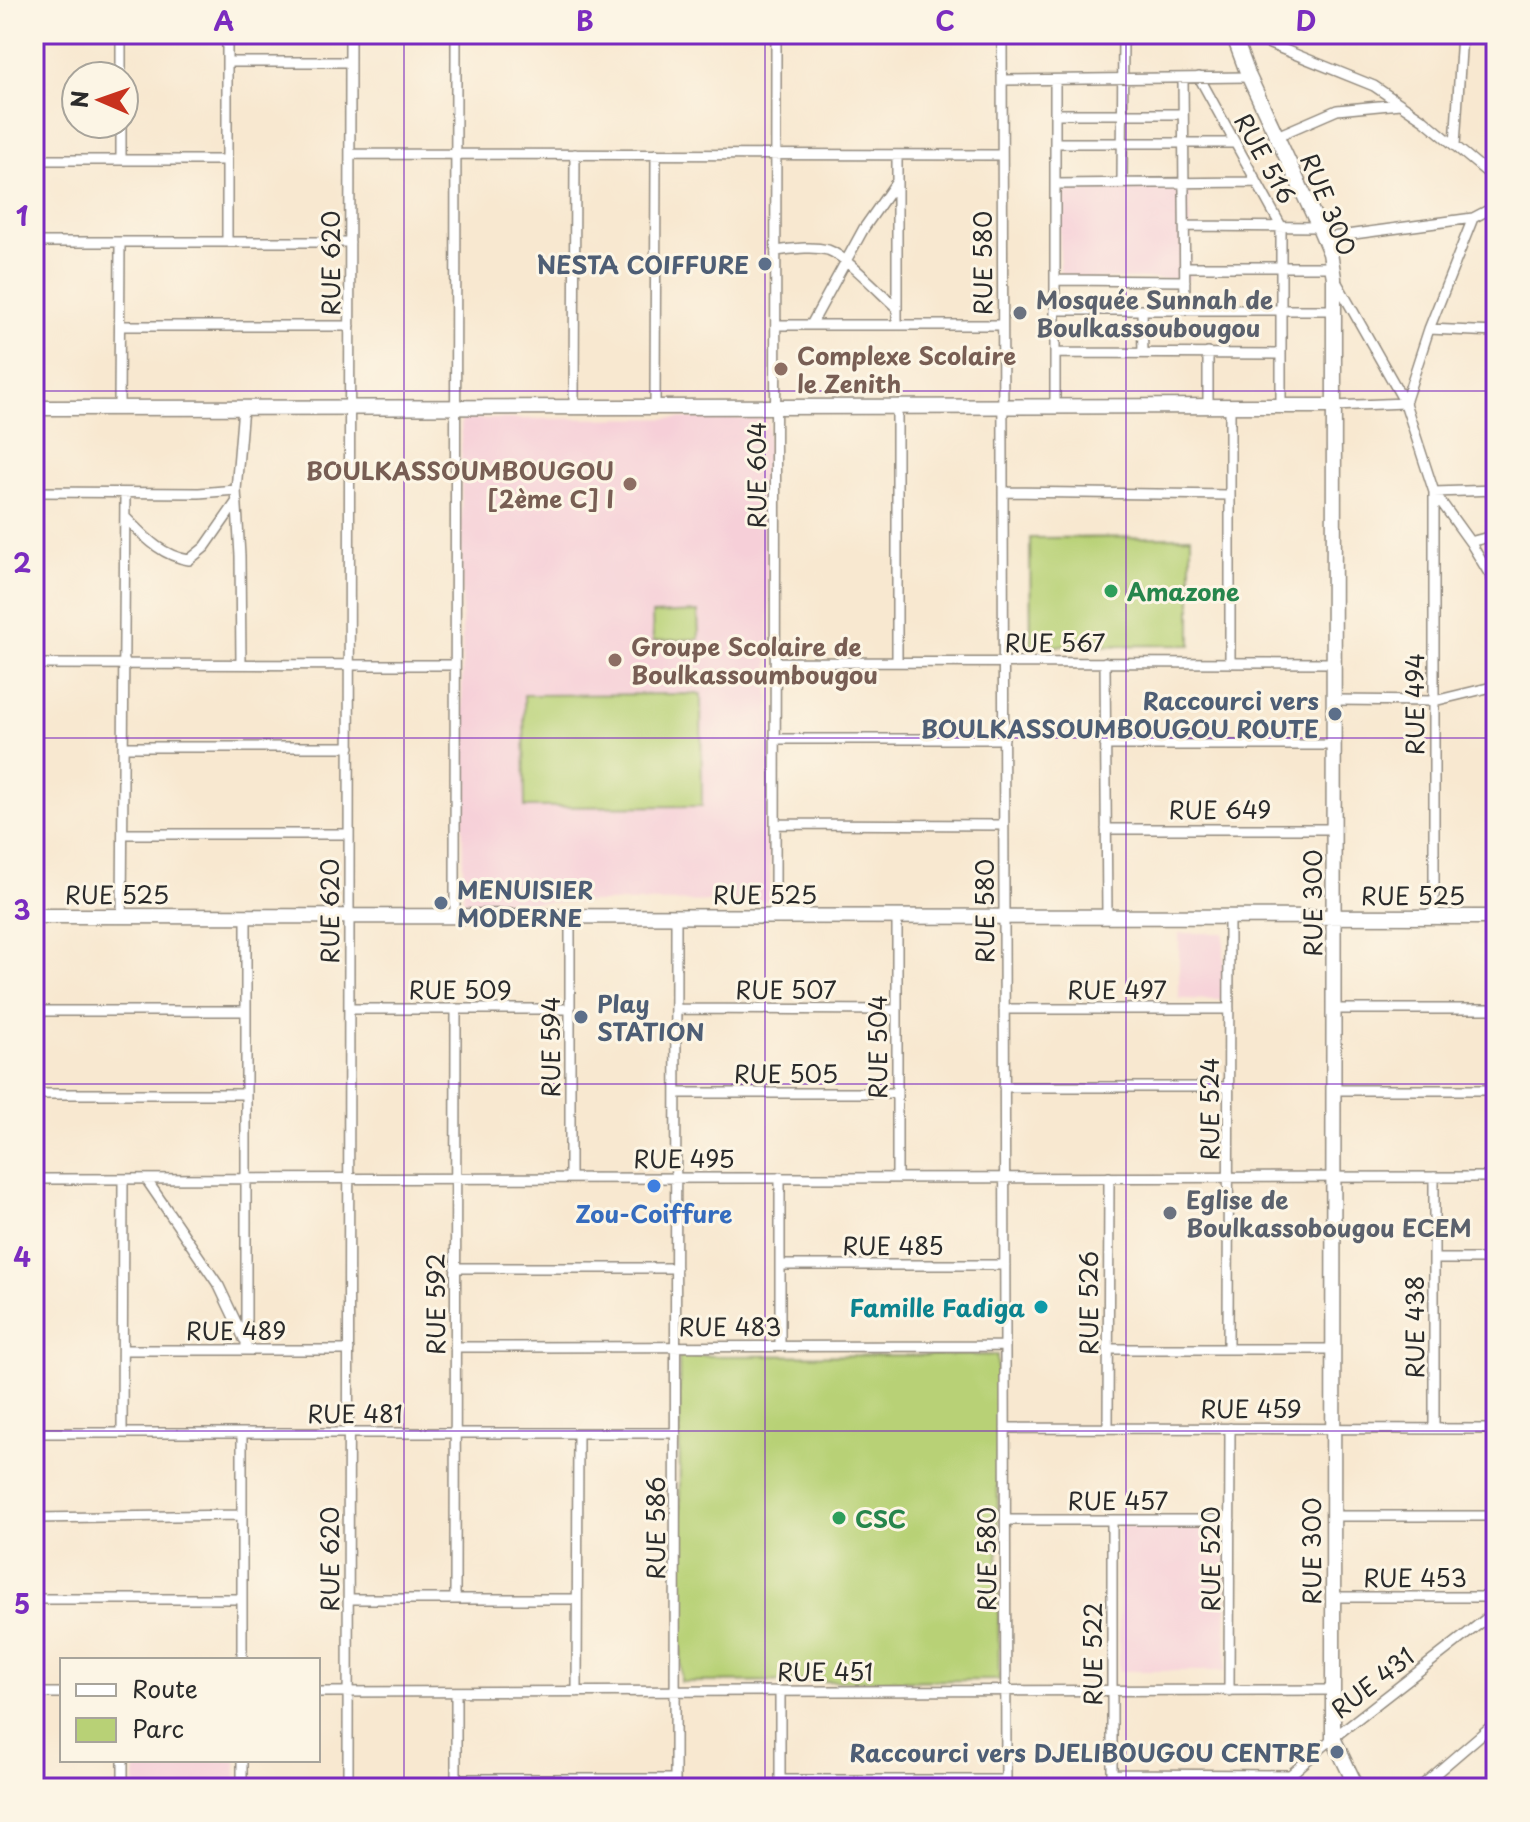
<svg xmlns="http://www.w3.org/2000/svg" width="1530" height="1822" font-family="'Playpen Sans',sans-serif">
<style>
.built{fill:#f6cfd8}
.green{fill:#b8d176;stroke:#727e50;stroke-width:2}
.lines{fill:none;stroke-linecap:round;stroke-linejoin:round}
.street-casing{stroke:#928a7e;stroke-width:12}
.secondary-casing{stroke:#928a7e;stroke-width:17}
.street{stroke:#fff;stroke-width:9}
.secondary{stroke:#fff;stroke-width:14}
.grid{fill:none;stroke:#7b2cbf;stroke-width:2;stroke-opacity:0.55}
.service-dot{fill:#5c6f8a;stroke:#fcf5e5;stroke-width:3}
.worship-dot{fill:#6b7280;stroke:#fcf5e5;stroke-width:3}
.education-dot{fill:#8d6e63;stroke:#fcf5e5;stroke-width:3}
.leisure-dot{fill:#2e9e5b;stroke:#fcf5e5;stroke-width:3}
.shop-dot{fill:#3f7fe0;stroke:#fcf5e5;stroke-width:3}
.culture-dot{fill:#0f9aa8;stroke:#fcf5e5;stroke-width:3}
.labels{text-anchor:middle;dominant-baseline:central;stroke-width:6;stroke-linejoin:round;paint-order:stroke}
.street-label{font-size:24px;fill:#2b2b2b;stroke:#fcf5e5}
.service-label{font-size:24px;font-weight:bold;fill:#4e5e75;stroke:#fcf5e5;text-anchor:end}
.worship-label{font-size:24px;font-weight:bold;fill:#5b616d;stroke:#fcf5e5;text-anchor:start}
.education-label{font-size:24px;font-weight:bold;fill:#785e54;stroke:#fcf5e5;text-anchor:start}
.leisure-label{font-size:24px;font-weight:bold;fill:#27864d;stroke:#fcf5e5;text-anchor:start}
.shop-label{font-size:24px;font-weight:bold;fill:#366cbe;stroke:#fcf5e5}
.culture-label{font-size:24px;font-weight:bold;fill:#0d838f;stroke:#fcf5e5;text-anchor:end}
.neatline{fill:none;stroke:#7b2cbf;stroke-width:3}
.grid-label{font-size:26px;text-anchor:middle;font-weight:bold;fill:#7b2cbf}
</style>
<rect width="100%" height="100%" fill="#fcf5e5"/>
<filter id="ink" filterUnits="userSpaceOnUse"><feTurbulence type="fractalNoise" baseFrequency=".0125" numOctaves="2"/><feDisplacementMap in="SourceGraphic" scale="16" xChannelSelector="R" yChannelSelector="G"/><feConvolveMatrix kernelMatrix="1 2 1 2 8 2 1 2 1" color-interpolation-filters="sRGB"/></filter>
<filter id="wash" filterUnits="userSpaceOnUse"><feTurbulence type="fractalNoise" baseFrequency=".006" numOctaves="4" result="noise"/><feDisplacementMap in="SourceGraphic" scale="32" xChannelSelector="R" yChannelSelector="G"/><feGaussianBlur stdDeviation="1.8" result="paint"/><feColorMatrix in="noise" values="0 0 0 0 0 0 0 0 0 0 0 0 0 0 0 0 0 1.4 0 .05"/><feComposite in="paint" operator="in"/></filter>
<g filter="url(#wash)">
<rect width="100%" height="100%" fill="#f8e8d0"/>
<path class="built" d="M 1190,183 L 1190,279 L 1060,279 L 1059,184 Z
M 768,418 L 770,901 L 463,903 L 461,419 Z
M 1179,933 L 1224,933 L 1224,1000 L 1179,999 Z
M 1120,1525 L 1227,1525 L 1226,1671 L 1119,1671 Z
M 135,1760 L 236,1760 L 236,1788 L 135,1788 Z"/>
<path class="green" d="M 1191,537 L 1191,645 L 1031,646 L 1030,538 Z
M 698,612 L 699,639 L 653,641 L 652,614 Z
M 701,694 L 702,806 L 525,807 L 524,695 Z
M 997,1355 L 999,1680 L 681,1682 L 679,1356 Z"/>
</g>
<g filter="url(#ink)">
<g class="lines">
<defs>
<path id="street" d="M 1002,34 L 1006,1788
M 1245,34 L 1374,86 L 1424,120 L 1496,180
M 227,62 L 350,62
M 121,76 L 121,34
M 1199,77 L 1281,226 L 1281,406
M 1183,78 L 1185,310
M 1002,80 L 1249,77
M 1055,114 L 1183,114
M 1277,136 L 1337,110 L 1400,104
M 1055,143 L 1233,143
M 1455,145 L 1462,34
M 350,154 L 1002,155
M 34,160 L 227,160
M 121,160 L 121,124
M 1122,182 L 1123,34
M 1055,184 L 1255,182
M 1184,226 L 1319,227
M 1324,238 L 1473,218
M 34,242 L 350,242
M 227,242 L 227,34
M 776,251 C 793,249 811,246 828,250 C 846,256 881,294 897,308
M 1185,267 L 1331,267
M 1055,280 L 1185,281
M 1336,281 L 1405,403 L 1434,492 L 1470,542 L 1496,585
M 1055,310 L 1334,310
M 1142,310 L 1143,353
M 776,325 L 1002,325
M 811,325 L 864,228 L 897,181
M 897,325 L 897,155
M 120,326 L 350,326
M 1429,329 L 1496,332
M 1055,353 L 1281,354
M 1055,406 L 1055,80
M 1208,406 L 1208,353
M 1334,406 L 1405,403 L 1429,329 L 1473,218 L 1496,206
M 574,407 L 575,154
M 655,407 L 656,154
M 119,408 L 120,242
M 34,492 L 199,493 L 236,490
M 1003,492 L 1230,495
M 125,517 C 144,536 161,556 189,560 L 205,547 L 237,501
M 1470,542 L 1496,535
M 776,662 L 1334,663
M 897,662 L 897,407
M 1105,662 L 1107,917
M 1230,662 L 1230,406
M 34,664 L 455,665
M 241,664 L 240,556 L 236,490 L 243,407
M 1334,700 L 1434,701 L 1496,686
M 776,739 L 1004,739
M 1105,745 L 1334,745
M 123,747 L 350,747
M 776,824 L 1004,825
M 1106,829 L 1334,829
M 123,834 L 349,834
M 122,916 L 125,493
M 455,916 L 456,34
M 775,916 L 776,34
M 1434,917 L 1434,492 L 1496,490
M 349,1009 L 570,1009
M 676,1009 L 897,1010
M 1004,1009 L 1229,1009
M 1334,1009 L 1496,1009
M 34,1011 L 246,1011
M 1004,1087 L 1229,1087
M 1334,1090 L 1496,1090
M 676,1093 L 897,1093
M 34,1094 L 246,1094
M 897,1177 L 897,916
M 570,1178 L 570,916
M 34,1179 L 1496,1177
M 146,1179 L 219,1286 L 244,1339
M 1434,1259 L 1496,1259
M 780,1265 L 1005,1265
M 455,1268 L 676,1268
M 780,1346 L 780,1177
M 455,1347 L 1005,1346
M 1108,1349 L 1333,1349
M 1228,1349 L 1229,917
M 123,1350 L 349,1350
M 246,1350 L 246,916
M 1005,1428 L 1496,1429
M 1108,1428 L 1109,1177
M 1434,1429 L 1434,1177
M 34,1433 L 676,1433
M 122,1433 L 123,1179
M 1333,1516 L 1496,1516
M 34,1518 L 242,1515
M 1006,1520 L 1230,1520
M 1333,1597 L 1496,1597
M 34,1599 L 242,1599
M 349,1599 L 577,1599
M 455,1599 L 456,1009
M 242,1660 L 242,1433
M 1229,1691 L 1230,1428
M 318,1692 L 1333,1690
M 577,1692 L 578,1433
M 34,1693 L 62,1693
M 1112,1774 L 1290,1775
M 456,1779 L 675,1779
M 780,1780 L 1006,1780
M 123,1788 L 123,1760
M 242,1788 L 242,1760
M 348,1788 L 350,34
M 456,1788 L 456,1692
M 675,1788 L 676,916
M 780,1788 L 780,1691
M 1112,1788 L 1112,1520
M 1275,1788 L 1333,1738 L 1496,1611
M 1419,1788 L 1496,1722"/>
<path id="secondary" d="M 1233,34 L 1249,77 L 1319,227 L 1330,253 L 1334,278 L 1333,1738 L 1357,1788
M 34,408 L 1334,406
M 34,916 L 1496,917"/>
</defs>
<use href="#street" class="street-casing"/>
<use href="#secondary" class="secondary-casing"/>
<use href="#street" class="street"/>
<use href="#secondary" class="secondary"/>
</g>
</g>
<path class="grid" d="M 404,34 L 404,1788M 765,34 L 765,1788M 1126,34 L 1126,1788M 34,391 L 1496,391M 34,738 L 1496,738M 34,1084 L 1496,1084M 34,1431 L 1496,1431"/>
<g class="service-dot">
<circle cx="765" cy="264" r="8"/>
<circle cx="1335" cy="714" r="8"/>
<circle cx="441" cy="903" r="8"/>
<circle cx="581" cy="1017" r="8"/>
<circle cx="1337" cy="1752" r="8"/>
</g>
<g class="worship-dot">
<circle cx="1020" cy="313" r="8"/>
<circle cx="1170" cy="1213" r="8"/>
</g>
<g class="education-dot">
<circle cx="781" cy="369" r="8"/>
<circle cx="630" cy="484" r="8"/>
<circle cx="615" cy="660" r="8"/>
</g>
<g class="leisure-dot">
<circle cx="1111" cy="591" r="8"/>
<circle cx="839" cy="1518" r="8"/>
</g>
<circle class="shop-dot" cx="654" cy="1186" r="8"/>
<circle class="culture-dot" cx="1041" cy="1307" r="8"/>
<g class="labels">
<g class="street-label">
<text transform="translate(1266 158) rotate(61)">RUE 516</text>
<text transform="translate(1329 204) rotate(68)">RUE 300</text>
<text transform="translate(330 263) rotate(-90)">RUE 620</text>
<text transform="translate(982 263) rotate(-90)">RUE 580</text>
<text transform="translate(756 475) rotate(-90)">RUE 604</text>
<text x="1055" y="642">RUE 567</text>
<text transform="translate(1414 704) rotate(-90)">RUE 494</text>
<text x="1220" y="809">RUE 649</text>
<text x="117" y="894">RUE 525</text>
<text x="765" y="894">RUE 525</text>
<text x="1413" y="895">RUE 525</text>
<text transform="translate(1312 903) rotate(-90)">RUE 300</text>
<text transform="translate(329 911) rotate(-90)">RUE 620</text>
<text transform="translate(984 911) rotate(-90)">RUE 580</text>
<text x="460" y="989">RUE 509</text>
<text x="786" y="989">RUE 507</text>
<text x="1117" y="989">RUE 497</text>
<text transform="translate(550 1047) rotate(-90)">RUE 594</text>
<text transform="translate(877 1047) rotate(-90)">RUE 504</text>
<text x="786" y="1073">RUE 505</text>
<text transform="translate(1209 1109) rotate(-90)">RUE 524</text>
<text x="684" y="1158">RUE 495</text>
<text x="893" y="1245">RUE 485</text>
<text transform="translate(1088 1303) rotate(-90)">RUE 526</text>
<text transform="translate(435 1304) rotate(-90)">RUE 592</text>
<text x="730" y="1326">RUE 483</text>
<text transform="translate(1414 1327) rotate(-90)">RUE 438</text>
<text x="236" y="1330">RUE 489</text>
<text x="1251" y="1408">RUE 459</text>
<text x="355" y="1413">RUE 481</text>
<text x="1118" y="1500">RUE 457</text>
<text transform="translate(655 1528) rotate(-90)">RUE 586</text>
<text transform="translate(1311 1551) rotate(-90)">RUE 300</text>
<text transform="translate(329 1559) rotate(-90)">RUE 620</text>
<text transform="translate(986 1559) rotate(-90)">RUE 580</text>
<text transform="translate(1210 1559) rotate(-90)">RUE 520</text>
<text x="1415" y="1577">RUE 453</text>
<text transform="translate(1092 1654) rotate(-90)">RUE 522</text>
<text x="825" y="1671">RUE 451</text>
<text transform="translate(1372 1682) rotate(-38)">RUE 431</text>
</g>
<g class="service-label">
<text x="749" y="264">NESTA COIFFURE</text>
<text x="1319" y="700">Raccourci vers<tspan x="1319" dy="28">BOULKASSOUMBOUGOU ROUTE</tspan></text>
<text x="457" y="889" text-anchor="start">MENUISIER<tspan x="457" dy="28">MODERNE</tspan></text>
<text x="597" y="1003" text-anchor="start">Play<tspan x="597" dy="28">STATION</tspan></text>
<text x="1321" y="1752">Raccourci vers DJELIBOUGOU CENTRE</text>
</g>
<g class="worship-label">
<text x="1036" y="299">Mosquée Sunnah de<tspan x="1036" dy="28">Boulkassoubougou</tspan></text>
<text x="1186" y="1199">Eglise de<tspan x="1186" dy="28">Boulkassobougou ECEM</tspan></text>
</g>
<g class="education-label">
<text x="797" y="355">Complexe Scolaire<tspan x="797" dy="28">le Zenith</tspan></text>
<text x="614" y="470" text-anchor="end">BOULKASSOUMBOUGOU<tspan x="614" dy="28">[2ème C] I</tspan></text>
<text x="631" y="646">Groupe Scolaire de<tspan x="631" dy="28">Boulkassoumbougou</tspan></text>
</g>
<g class="leisure-label">
<text x="1127" y="591">Amazone</text>
<text x="855" y="1518">CSC</text>
</g>
<g class="shop-label">
<text x="654" y="1213">Zou-Coiffure</text>
</g>
<g class="culture-label">
<text x="1025" y="1307">Famille Fadiga</text>
</g>
</g>
<rect width="1530" height="1822" fill="none" stroke="#fcf5e5" stroke-width="88"/>
<rect x="60" y="1658" width="260" height="104" fill="#fcf5e5" stroke="#a8a49b" stroke-width="2"/>
<rect x="76" y="1684" width="40" height="12" fill="#ffffff" stroke="#a8a49b" stroke-width="2"/>
<text x="132" y="1698" font-size="24" fill="#2b2b2b">Route</text>
<rect x="76" y="1718" width="40" height="24" fill="#b8d176" stroke="#a8a49b" stroke-width="2"/>
<text x="132" y="1738" font-size="24" fill="#2b2b2b">Parc</text>
<g transform="translate(100 100) rotate(272)"><circle r="38" fill="#fcf5e5" stroke="#a8a49b" stroke-width="2"/>
<path d="M0-6L14 30L0 20L-14 30Z" fill="#c8321e"/>
<text y="-12" font-size="22" font-weight="bold" text-anchor="middle" fill="#2b2b2b">N</text>
</g>
<rect x="44" y="44" width="1442" height="1734" class="neatline"/>
<g class="grid-label">
<text x="224" y="31">A</text>
<text x="585" y="31">B</text>
<text x="945" y="31">C</text>
<text x="1306" y="31">D</text>
<text x="22" y="226">1</text>
<text x="22" y="573">2</text>
<text x="22" y="920">3</text>
<text x="22" y="1267">4</text>
<text x="22" y="1614">5</text>
</g>
</svg>
